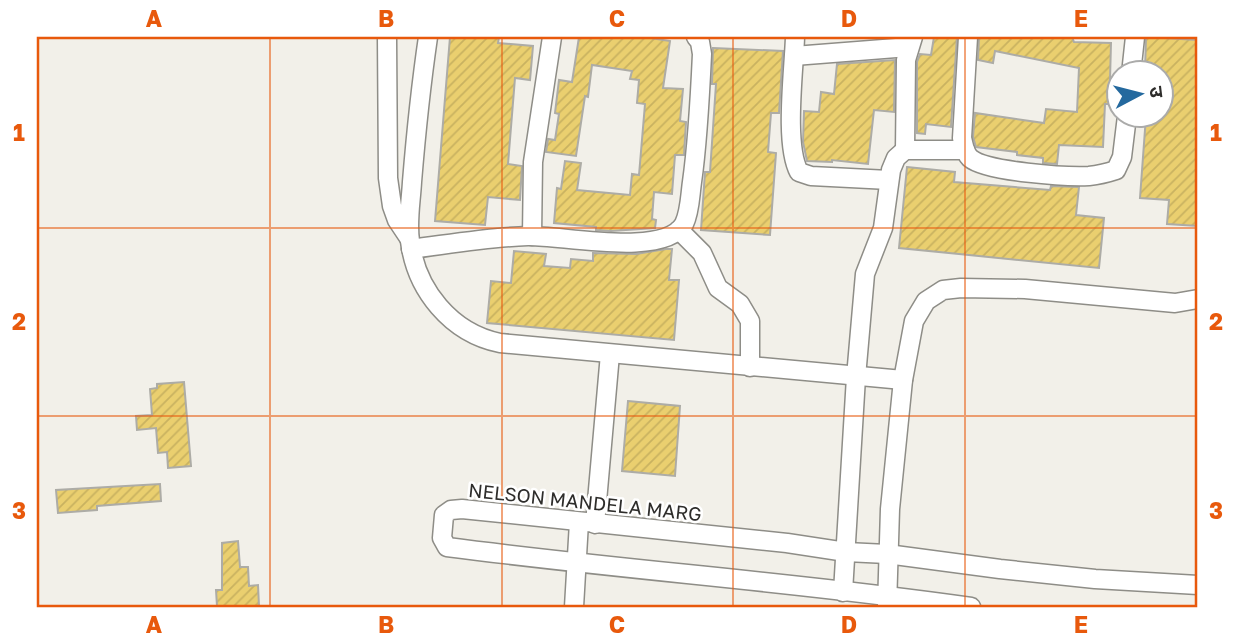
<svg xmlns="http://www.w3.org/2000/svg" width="1235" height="644" font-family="'Golos Text','Noto Sans Devanagari',sans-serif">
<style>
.building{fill:url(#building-hatch);stroke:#adaca6;stroke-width:2}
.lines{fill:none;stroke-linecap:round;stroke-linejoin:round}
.street-casing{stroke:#8e8d87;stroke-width:21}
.street{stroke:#fff;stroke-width:18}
.grid{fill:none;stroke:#e8590c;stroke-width:2;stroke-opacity:0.55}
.labels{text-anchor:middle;stroke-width:5;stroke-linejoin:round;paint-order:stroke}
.street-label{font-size:19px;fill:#2e2d2b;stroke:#fff}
.neatline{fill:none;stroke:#e8590c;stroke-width:2.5}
.grid-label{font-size:23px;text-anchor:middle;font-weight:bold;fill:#e8590c}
</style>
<defs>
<pattern id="building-hatch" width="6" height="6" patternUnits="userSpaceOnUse" patternTransform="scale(1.75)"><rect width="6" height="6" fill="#eacf6f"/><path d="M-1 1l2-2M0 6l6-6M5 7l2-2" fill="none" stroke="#c9b260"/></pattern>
</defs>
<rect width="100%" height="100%" fill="#f2f0e9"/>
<g class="building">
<path d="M450,37H499L498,43L533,46L530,80L515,78L508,164L522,166L520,200L488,197L485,225L435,221Z"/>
<path d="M579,37H644L670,41L663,88L683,89L680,121L686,122L684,155H675L672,194L654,192L652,219L656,220L655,228L611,231L596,230V227L554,223L557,188L561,189L565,161L581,163L577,190L630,195L632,174L639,175L645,104L637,103L639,80L630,79L632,71L592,65L588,97L585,96L576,156L546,152L548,139L555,140L559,114L555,113L559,80L572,82Z"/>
<path d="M934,37H957L951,127L926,124L925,134L917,133V62L920,54L931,55Z"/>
<path d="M979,37H1072L1074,42L1111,43L1110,80H1119V104H1105L1103,147L1059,145L1057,164L1043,163V158L1017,155V152L976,147L973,137L975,113L1044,123L1046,109L1077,112L1079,68L995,51L993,63L978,60Z"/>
<path d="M1146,37L1198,40V226L1167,224L1169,200L1140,198L1146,116H1161V72L1145,71Z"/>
<path d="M713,48L783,51L779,113H771L768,152L776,153L770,235L701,230L705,172H710L716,84H712Z"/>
<path d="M895,60L894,112L874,110L868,164L832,160V162L807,161L803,142L804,111L819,112L821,92L834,94L837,64Z"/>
<path d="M907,167L955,172L954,182L1050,190L1051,186L1079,187L1076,215L1104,218L1099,268L899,248Z"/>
<path d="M666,249H672L669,280H679L674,340L487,323L491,281L511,283L514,251L546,254L544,266L570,268L571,259L593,261V253L636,254Z"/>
<path d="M184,382L191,466L168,468L167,452L158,453L156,428L137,430L136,416L152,415L150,389L157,388V384Z"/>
<path d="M628,401L680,406L675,476L622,471Z"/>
<path d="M160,484L161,501L97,506V510L58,513L56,490Z"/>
<path d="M238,541L240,567H248L249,586L258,585L259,606L220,607L217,606L216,590H222V543Z"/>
</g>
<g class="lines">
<defs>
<g id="street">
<path d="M387,37L388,178L392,206L397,220L409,238"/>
<path d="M428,37C421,85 416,133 412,182C411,201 407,222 410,241C416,290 451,333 500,343L903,380"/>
<path d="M795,37C794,70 784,144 799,172L811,176L889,180"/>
<path d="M968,37L962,138C964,145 964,152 970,158C986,172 1067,177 1089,176C1099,175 1107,173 1116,170L1122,157L1127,116"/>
<path d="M794,56L909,47"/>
<path d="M1131,74L1135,37"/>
<path d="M905,150L906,60L913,37"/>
<path d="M679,230L702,253L718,288L740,304L750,321V367"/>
<path d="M532,236L533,162L552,37"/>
<path d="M411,249C450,244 489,237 528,236C561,235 664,258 684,224C690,212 690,196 692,182C698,140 700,97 702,54L700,42L696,37"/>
<path d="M595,524L610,354"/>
<path d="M843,592L856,377L865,274L883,228L891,170L896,158L905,150H965"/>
<path d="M574,607L579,522"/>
<path d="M887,607L890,509L903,380L914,321L926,301L943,290L961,288L1025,289L1175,303L1198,299"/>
<path d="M971,607C797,582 621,570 447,547L442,538L444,515L451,510L462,509L787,543L846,552L887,554L1000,569L1095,579L1198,585"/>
</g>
</defs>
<use href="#street" class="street-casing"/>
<use href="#street" class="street"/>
</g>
<path class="grid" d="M270,37V607M502,37V607M733,37V607M965,37V607M37,228H1198M37,416H1198"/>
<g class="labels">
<g class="street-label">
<text transform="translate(585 502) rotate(6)" y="7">NELSON MANDELA MARG</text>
</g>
</g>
<rect width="1235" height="644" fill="none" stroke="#ffffff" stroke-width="77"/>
<g transform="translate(1140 94) rotate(83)"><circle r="33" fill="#ffffff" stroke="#ababaa" stroke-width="2"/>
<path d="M0-5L12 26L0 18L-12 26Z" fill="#24699e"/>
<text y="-10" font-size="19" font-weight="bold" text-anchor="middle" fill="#2e2d2b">उ</text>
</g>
<rect x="38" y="38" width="1158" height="568" class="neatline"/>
<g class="grid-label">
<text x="154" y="27">A</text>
<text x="386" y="27">B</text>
<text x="617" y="27">C</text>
<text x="849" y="27">D</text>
<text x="1081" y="27">E</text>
<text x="19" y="141">1</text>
<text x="1216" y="141">1</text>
<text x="19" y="330">2</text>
<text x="1216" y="330">2</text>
<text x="19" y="519">3</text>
<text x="1216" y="519">3</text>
<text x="154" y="633">A</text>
<text x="386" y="633">B</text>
<text x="617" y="633">C</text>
<text x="849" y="633">D</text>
<text x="1081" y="633">E</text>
</g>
</svg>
